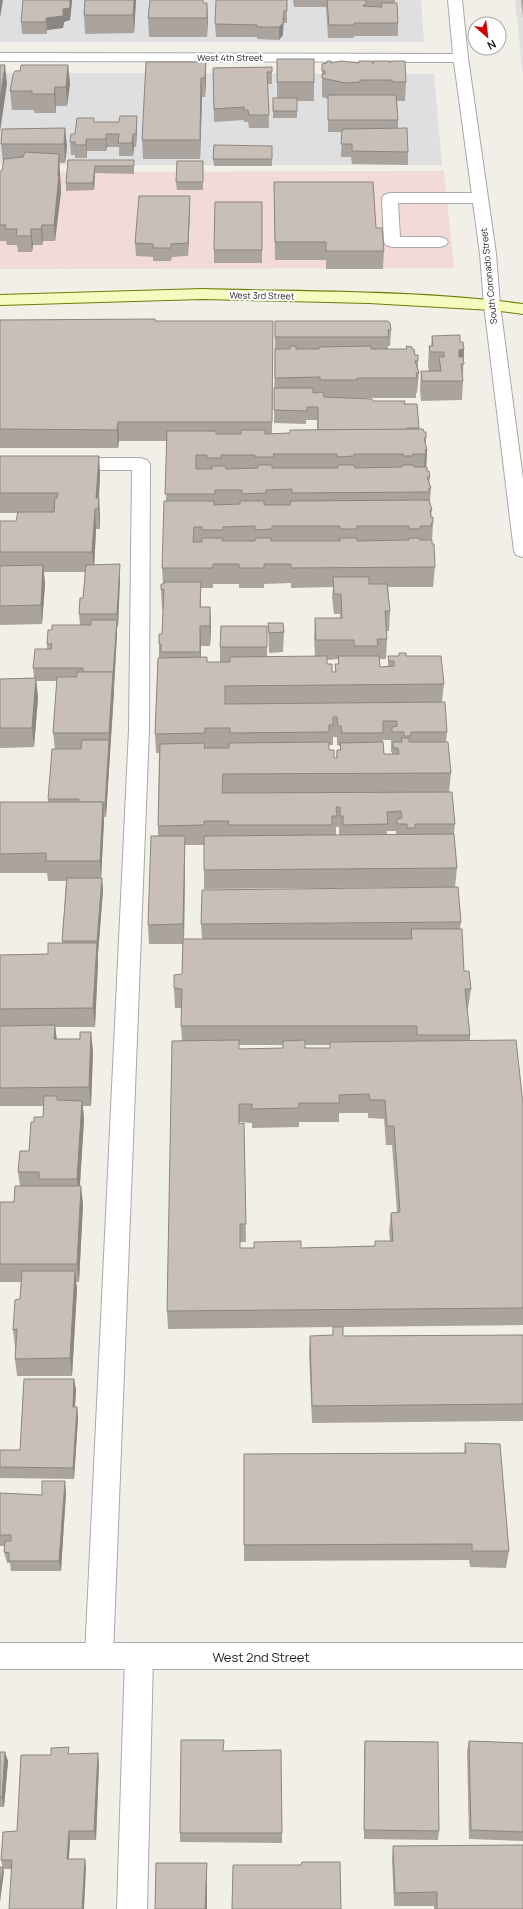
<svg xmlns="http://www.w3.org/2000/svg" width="523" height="1909" font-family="Manrope,sans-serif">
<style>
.residential{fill:#e0dfdf}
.commercial{fill:#f2dad9}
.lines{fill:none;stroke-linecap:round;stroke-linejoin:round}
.service-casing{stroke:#a9a9a9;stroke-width:2}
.minor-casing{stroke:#a9a9a9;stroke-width:2}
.secondary-casing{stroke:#707d05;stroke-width:2}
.service{fill:#fff;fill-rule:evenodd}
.minor{fill:#fff;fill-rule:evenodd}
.secondary{fill:#f7fabf;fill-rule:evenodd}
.wall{fill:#aba49e;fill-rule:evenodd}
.shaded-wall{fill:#8b8681}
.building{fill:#c7bfb8;stroke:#8b8681;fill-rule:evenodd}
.labels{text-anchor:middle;stroke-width:4;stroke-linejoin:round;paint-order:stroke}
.far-street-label{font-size:9px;fill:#222;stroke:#fff}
.near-street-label{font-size:13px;fill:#222;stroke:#fff}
</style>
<rect width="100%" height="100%" fill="#f2efe9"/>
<g class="residential">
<path d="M0,0H421L424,42H0Z"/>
<path d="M515,0H523V77Z"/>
<path d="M0,73L434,74L442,165H0Z"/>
</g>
<path class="commercial" d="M444,171L454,268L0,269V172Z"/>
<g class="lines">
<defs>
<g id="service">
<path d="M390,193H480L486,195L488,198L486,201L480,203H398L400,237H440L446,239L448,242L446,245L440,247H392L386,245L384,242L382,198L384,195Z"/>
<path d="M71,458H141L147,460L150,464L149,729L113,1656L109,1665L99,1669L89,1665L85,1656L129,729L132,470H71L65,468L62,464L65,460Z"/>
<path d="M139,1644L149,1648L153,1657L147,1909H117L125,1657L129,1648Z"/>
</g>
<g id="minor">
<path d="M448,0H462L468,58L496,254L500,305L523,479V557L516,555L514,551L484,305L480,254L454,62L0,61V53L453,54Z"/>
<rect x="0" y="1643" width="523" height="26"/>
</g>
<path id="secondary" d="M202,289C309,292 417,290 523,304V314L492,310L369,303L202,299L0,305V295Z"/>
</defs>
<use href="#service" class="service-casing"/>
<use href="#minor" class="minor-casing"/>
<use href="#secondary" class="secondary-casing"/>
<use href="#service" class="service"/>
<use href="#minor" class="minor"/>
<use href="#secondary" class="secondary"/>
</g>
<g class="wall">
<path d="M23,0H72L70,20L64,22L63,28L47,30V34H22L21,22Z"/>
<path d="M85,0H136L134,33L85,34L84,15Z"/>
<path d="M287,0V23H284L283,35L279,40L257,39V37H216L215,24Z"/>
<path d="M293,0H395V3L398,23V36H354V38H328L326,7H294Z"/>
<path d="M521,0H523V18Z"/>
<path d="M204,3H207V37H149L148,18Z"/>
<path d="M277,59L314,82V101H297V118H273V98H277Z"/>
<path d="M373,61L390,63L406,82L405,101H397L398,120V128L408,152V165L352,164L351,157H341L342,132H328V99L322,97V64L331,63H373Z"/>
<path d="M206,62V81L205,97H202L200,159H143L142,140Z"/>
<path d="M68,65L70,84L67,106H56V113H34V110H12L10,91Z"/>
<path d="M272,67V84H268L269,128H249L248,122H244V120L214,122L213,68Z"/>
<path d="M94,118V122L137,129L136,147H134L133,156H119V147H107L106,151H87V158H75V155H71L70,142L75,134Z"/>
<path d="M65,128L67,147L65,163H59L61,192L55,241H43L42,245H33L32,252H18L17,245H7L6,241H0V171H2L4,163H3L1,144Z"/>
<path d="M272,146V166H214L213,159Z"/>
<path d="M68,160H134V174L95,173L94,190L66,191V183Z"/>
<path d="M203,168V190H177L176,182Z"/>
<path d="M274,182L376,228L384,251L383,269H326V260H275Z"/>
<path d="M262,202V263H214V250Z"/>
<path d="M190,208L188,256L172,257L171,261H153V257L136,256L135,243Z"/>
<path d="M0,320L155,321H273L272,434L290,433L317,430V420H306V424L274,423L275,321L391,330L390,346H388V349H406V346L412,349L418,361V370L419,373L417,393H416V398H356V399L373,401L405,404L419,428V429L424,432L426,438V445L427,450L426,467L430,477L429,483L431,488L430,502L432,510L431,517L433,523L432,542L435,567L433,587H388L390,611L389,631H386L387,639L386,659H380V667H388V656H399V653L406,656L444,684L442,702L447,732L446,742L451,773L449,792L455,824L454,834L457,868L455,887L204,889V845H185V855L184,939H202L201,924L461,922L460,929L464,971L471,989L468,1009L467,1008L470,1035V1041L523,1104V1325L343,1327V1336L523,1335V1334V1421L312,1423L309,1353L310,1336L333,1335V1327L168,1329L167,1311L182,1041L181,1026L182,1008H175L174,988L182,974L183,944H149L148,925L158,836V826L159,753H156L155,734L159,658V644L162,634L163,609H162L161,590L163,584L162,568L166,501L167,441H119L118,448H0ZM291,583V588L333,587L332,597L334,614H340V618H315L314,638L315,657H267V647H220V662H207V657H201V646H210L211,627L210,607H201V588H213V584H239V588H264V584ZM338,659V664H335V672H332L327,664V660ZM333,737H337V745L340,746V750H337L336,758H334L329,750V745H333ZM383,740H391V752H392V754H384ZM336,827H339V835H336ZM387,831H396V834H387ZM239,1045H283V1048L239,1049ZM305,1045H330V1048H305ZM339,1113H368V1118L384,1119L386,1145H392L397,1212L391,1213L389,1231L390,1241L375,1246L301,1248L254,1242V1248H240V1242H246L244,1123L239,1124V1122L252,1123V1128L299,1127V1122H339Z"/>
<path d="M432,336L460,342L464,349L463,377V381L462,400L421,401L420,390L421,371H429L428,366L429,346H431Z"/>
<path d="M0,456H99L100,475L99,498L100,518V529H96L94,565L120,578L118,627H117V633L114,688L106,817H104L101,878L103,890L98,954V962L95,1027H55L57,1039L93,1051L91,1106H83L84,1119L80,1186L83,1204L79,1282H76L77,1289L72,1376H17L15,1359V1346L13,1330L20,1299L21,1282H0V1202H14L20,1186L18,1172L29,1151L34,1122L43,1117L44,1106H0V955L48,954L62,943L66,881H48L47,873H0V802H48V799L55,749L53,733L57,681H36L38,698L34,747L0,748V679L34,678L33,668L47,649V644L52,630L80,625L79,614L83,598L85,572H44L45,584L42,624L0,625V521H16L18,513H0Z"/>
<path d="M268,623L284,632L283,652L269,653Z"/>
<path d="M74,1379L76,1390L75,1407H77L78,1418L74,1479L0,1478V1450H20Z"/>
<path d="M465,1443L509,1551L506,1568L470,1567L469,1560L244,1561V1454L464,1453Z"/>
<path d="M66,1492L61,1571H11L10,1563H7L4,1552L5,1546H0V1493L42,1495Z"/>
<path d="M365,1741L439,1831L438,1840L364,1839V1750Z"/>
<path d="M469,1741L523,1743V1841L469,1839L467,1751Z"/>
<path d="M224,1751L282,1833V1843L180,1842V1833Z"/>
<path d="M0,1752L8,1761L4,1807H0Z"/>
<path d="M70,1754L99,1763L96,1840H70L69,1859L86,1868L11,1869H3L1,1860L17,1831L51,1755Z"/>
<path d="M393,1846L523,1909H434V1906H394L392,1859Z"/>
</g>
<g class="shaded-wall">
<path d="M0,0H3L0,18Z"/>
<path d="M70,0H72V2L70,20L64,22L63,28L47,30V34L46,18L63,9Z"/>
<path d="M134,0H136L134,33L133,15Z"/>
<path d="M207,3L208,22L207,37Z"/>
<path d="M283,23V35L279,40V27Z"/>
<path d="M206,62V81L205,97V78Z"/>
<path d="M5,65L7,84L0,132V100Z"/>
<path d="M68,65L70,84L67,106L66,87Z"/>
<path d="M201,78L202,97L200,159V140Z"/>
<path d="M55,87L56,106V113L54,94Z"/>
<path d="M137,116V129L136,147V134Z"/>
<path d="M65,128L67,147L65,163L64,144Z"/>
<path d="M106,134L107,147L106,151Z"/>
<path d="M133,134L134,147L133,156L132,143Z"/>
<path d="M86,139L87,151V158L86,145Z"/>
<path d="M59,154L61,192L55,241L54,225Z"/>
<path d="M95,166V173L94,190L93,183Z"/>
<path d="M190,196V208L188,256V243Z"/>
<path d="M42,225L43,241L42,245L41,229Z"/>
<path d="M31,229L33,245L32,252L31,236Z"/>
<path d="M464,349L463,364H461L457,370L459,350Z"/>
<path d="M118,422L119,441L118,448L117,430Z"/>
<path d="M425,450H427L426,470H424Z"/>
<path d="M99,456L100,475L98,509L96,498Z"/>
<path d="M99,498L100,518V529L98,509Z"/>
<path d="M95,509L96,529L94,572L92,552Z"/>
<path d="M120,564V578L118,627L117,614Z"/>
<path d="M43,565L45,584L42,624L41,605Z"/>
<path d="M201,582V627L200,607Z"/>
<path d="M210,607L211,627L210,646Z"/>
<path d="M117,620V633L114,688L113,675Z"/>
<path d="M200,626L201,646L200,672Z"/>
<path d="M113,672L114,692L106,817L105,805L109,740V733Z"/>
<path d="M36,678L38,698L34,747L32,728Z"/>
<path d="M103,802L104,822L101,880L100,861Z"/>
<path d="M185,836V855L184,944L183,924Z"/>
<path d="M102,878L103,890L98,954L97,941Z"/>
<path d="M97,943L98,962L95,1027L93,1008Z"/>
<path d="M55,1025L57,1044L54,1039Z"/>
<path d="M91,1032L93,1051L91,1106L89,1087Z"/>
<path d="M82,1101L84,1119L79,1198L77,1179Z"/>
<path d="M81,1186L83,1204L79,1282L77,1264Z"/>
<path d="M75,1271L77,1289L72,1376L70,1358Z"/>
<path d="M74,1379L76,1390L74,1419L73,1407Z"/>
<path d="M77,1407L78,1418L74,1479L73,1468Z"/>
<path d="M65,1481L66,1492L61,1571L59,1561Z"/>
<path d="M5,1752L8,1761L4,1807L2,1797Z"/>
<path d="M98,1753L99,1763L96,1840L94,1831Z"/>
<path d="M69,1831L70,1840L68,1868L67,1859Z"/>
<path d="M85,1859L86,1868L84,1909H82Z"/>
<path d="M207,1863V1909H205Z"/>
<path d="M3,1867L4,1872L0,1902V1887Z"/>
</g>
<g class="building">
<path d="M23,0H70V8L63,9V16L46,18V22H21Z"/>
<path d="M85,0H134L133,15H84Z"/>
<path d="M150,0H203V3H207V18H148Z"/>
<path d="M216,0H287V11H284L283,23L279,27H257V25L215,24Z"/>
<path d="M327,0H366V5H363V6L382,7L381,3H397L398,23H354V25H329Z"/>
<rect x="277" y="59" width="37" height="23"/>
<path d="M327,61H331V63L341,61L359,63V61H372V63H374L373,61H390V63L391,61H405L406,82H392V80H360V82L345,83L322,78V74H325V71H322V64L327,63Z"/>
<path d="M146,62H206L205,78H201L200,140H142Z"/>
<path d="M0,65H5L0,100Z"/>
<path d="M21,65H68L66,87H55L54,94H32V91H10L13,75L15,71H20Z"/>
<path d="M272,67V72H267L269,115H249L248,110H244V107L214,109L213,68Z"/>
<path d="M328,95H396L398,120H328Z"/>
<rect x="273" y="98" width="24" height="13"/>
<path d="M120,116H137L136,134H133L132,143H118L119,134H106V139H86V145H75V142H70L71,134H75L77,118H94V122H119Z"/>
<path d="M65,128L64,144H1L2,129Z"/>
<path d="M407,128L408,152L352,151V144H341L342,130L345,129Z"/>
<path d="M214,145L272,146V159H213Z"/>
<path d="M25,152L59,154L58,176L59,175L54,225H42L41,229H31V236H16L17,229H5L6,225H0V171H2L4,159L23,157Z"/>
<path d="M68,160H134V166H95L93,183H66Z"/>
<path d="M177,161H203V182H176Z"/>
<path d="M274,182H373L376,228H382L384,251H326V242H275Z"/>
<path d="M139,196H190L188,243L171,244V248H153V244L135,243Z"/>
<path d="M215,202H262V250H214Z"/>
<path d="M155,319V321H273L272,422H118L117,430L0,429V320Z"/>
<path d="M275,321H388L390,323L391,330H388L389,337H275Z"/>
<path d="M460,335V342H463L464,349L459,350V357H463L464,364H461L463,381H422L421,371H441L439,357H444V352H430L429,346H433L432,336Z"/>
<path d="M290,346H296V349H319V347L371,346V349H407L406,346L412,347V349H414L415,355H418V361H415L419,373H416L417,378H357V380H320V377L275,378V349H290Z"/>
<path d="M274,388H313V393L323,392L324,397L372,399L373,401H405L404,404H417L419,428H407V430H318V407H307V411L274,410Z"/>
<path d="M423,429L424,432H426V438H424L427,450H425L426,454H413V456H403V454H354V456L337,457V454H273L274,457H255V455H221V458H207V455H196V469H212V466H225L226,469L258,468V465H272V468H338V465H354L355,468L402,467V465H414V467H427V471H429L430,477H427L431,488H429V492L292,493V489L266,490V493L242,494V490H215V494H165L167,431H216V434H241V430H265V434L290,433V430Z"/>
<path d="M0,456H99L96,498H99L98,509H95L92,552H0V521H16L18,512H54L55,498H57L58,493H0Z"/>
<path d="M429,500L432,510H430L431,517H433V523H431L432,526H420V529H409V526H357V529H340V526H272V529L255,530V526L223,527V530H202V527H194L193,542H202V538H223L222,541H255V538H271V541H340V538H357V541L409,540V538H420V540H432V544H434L435,567L291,568V564H264V568H239V564H213V568H162L164,501H214V505L240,504V501H264V505H290L291,501Z"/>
<path d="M120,564L117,614H79L80,598H83L86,565Z"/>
<path d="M43,565L41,605L0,606V566Z"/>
<path d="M333,577H369V584H387L390,611H385L387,639H377L378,646H354V640H316L315,618H342L341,594H334Z"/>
<path d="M164,582H201L200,607H210V626H200V652H161V644H159V634H162L164,589L161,590V584H164Z"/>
<path d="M91,620H117L113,675V672H83V668H33L35,649H51L52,644H47L48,630H52V625H91Z"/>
<path d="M268,623H283L284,632L269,633Z"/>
<path d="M221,626H267V647H220Z"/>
<path d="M399,653H406V656H441L444,684L225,686V704L445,702L447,732H411V736H404V732H392V727L397,726V721H383V733H342L341,726H338L337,717H333V725H329V732L230,733V728H205V733L155,734L158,658L207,657V662H230V657L327,656V664H332V672H336L335,664H339L338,656H379L380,667L394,666V661H389L388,656H399Z"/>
<path d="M77,672H113L109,733H53L57,677H77Z"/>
<path d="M36,678L32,728H0V679Z"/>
<path d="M401,738H409V742H448L451,773L223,774L222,793L452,792L455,824H415V828H407V824H397V819L402,818L401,811L387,812L388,824L343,825V816H340V807H336L337,816H332V825H228L229,821H204V825L158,826L160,744L205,743L204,748H229V743L329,742V750H334V758H337V750H341L340,743L383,742L384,754H399L398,748H393V742H402Z"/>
<path d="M82,740H109L105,805H103V802H79V799H48L52,749H81Z"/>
<path d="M0,802H103L100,861H46V853L0,854Z"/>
<path d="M454,834L457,868L204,870V836Z"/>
<path d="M151,836H185L183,924L148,925Z"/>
<path d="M67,878H102L97,941H62Z"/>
<path d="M458,887L461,922L201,924L202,890Z"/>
<path d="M411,929H462L464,971H469L471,989H465L470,1035H417V1026H181L182,989L174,988V975L182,974L183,939H412Z"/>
<path d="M48,943H97L93,1008L0,1009V955L48,954Z"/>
<path d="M55,1025L54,1039H80V1032H91L89,1087L0,1088V1026Z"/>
<path d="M239,1040V1049L283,1048V1041L305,1040V1048H330V1042L516,1040L523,1104V1308L167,1311L172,1041ZM369,1094L370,1100H385L387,1126H394L400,1212L391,1213L393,1241H375V1246L301,1248V1241L254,1242V1248H240V1224H246L244,1123L239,1124V1104H252V1109L299,1108V1103H340L339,1095Z"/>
<path d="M44,1096H57V1100L82,1101L77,1179H39V1172H18L20,1151H29L31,1122H34V1117H43Z"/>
<path d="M15,1186H81L77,1264H0V1202H14Z"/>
<path d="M22,1271H75L70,1358L15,1359L17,1329L13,1330L15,1300L20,1299Z"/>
<path d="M333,1327H343V1336L523,1335V1404L312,1406L310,1336L333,1335Z"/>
<path d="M24,1379H74L73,1407H77L73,1468L0,1467V1450H20Z"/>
<path d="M465,1443L500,1444L509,1551H472V1544L244,1545V1454L466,1453Z"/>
<path d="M42,1481H65L59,1561H9V1553L4,1552L5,1541H11V1535H0V1493L42,1495Z"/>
<path d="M181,1740H224L223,1751L281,1750L282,1833H180Z"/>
<path d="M365,1741L438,1742L439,1831L364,1830Z"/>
<path d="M469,1741L523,1743V1832L471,1830Z"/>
<path d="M69,1747L68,1754L98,1753L94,1831H69L67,1859H85L82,1909H9L12,1860H1L3,1832L17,1831L21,1755H51V1748Z"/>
<path d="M0,1752H5L2,1797L0,1798Z"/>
<path d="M523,1845V1909H437V1892L395,1893L393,1846Z"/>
<path d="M302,1862H340L341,1909H232L233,1865H301Z"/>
<path d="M156,1863H207L205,1909H155Z"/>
<path d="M0,1867H3L0,1887Z"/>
</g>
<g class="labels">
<g class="far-street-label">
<text x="230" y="61">West 4th Street</text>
<text transform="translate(489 276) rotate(-96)" y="3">South Coronado Street</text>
<text transform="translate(262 296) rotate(1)" y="3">West 3rd Street</text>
</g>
<g class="near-street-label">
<text x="261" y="1662">West 2nd Street</text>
</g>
</g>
<g transform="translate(487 36) rotate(152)"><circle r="19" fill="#ffffff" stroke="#a7a7a7"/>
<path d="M0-3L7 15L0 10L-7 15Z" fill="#d40000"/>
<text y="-6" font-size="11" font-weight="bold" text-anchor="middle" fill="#222222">N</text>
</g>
</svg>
